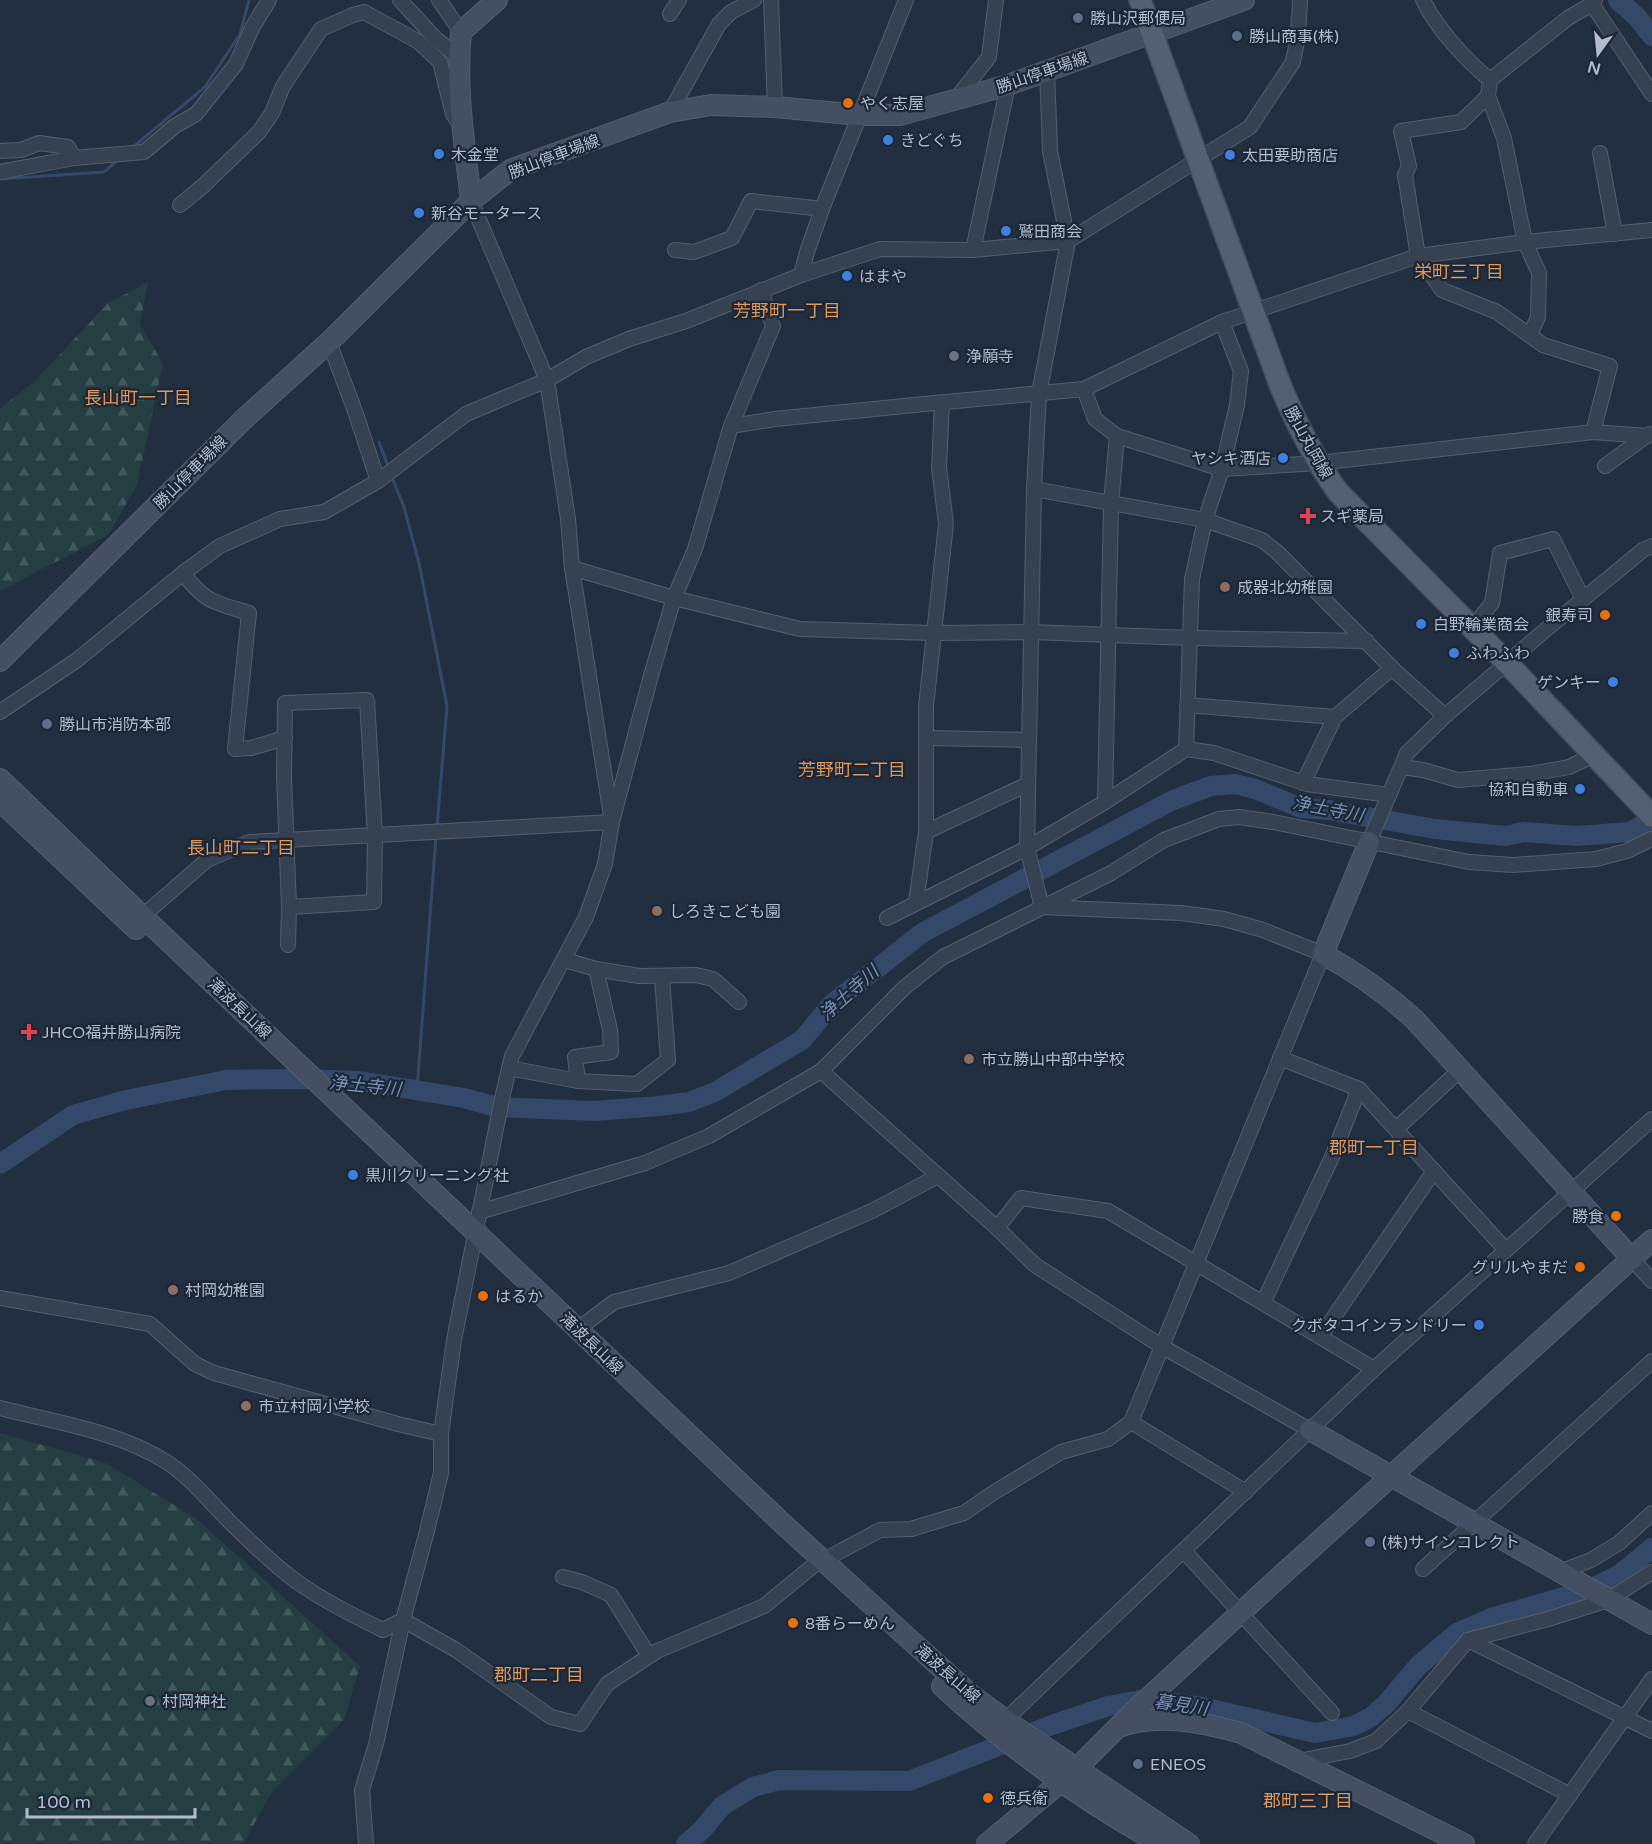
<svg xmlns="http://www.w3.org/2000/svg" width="1652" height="1844" font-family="'Varela Round','Noto Sans JP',sans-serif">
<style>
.forest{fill:url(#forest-firs)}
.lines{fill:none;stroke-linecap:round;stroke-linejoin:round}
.stream{stroke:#34496a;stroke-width:3}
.river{stroke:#34496a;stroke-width:20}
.street-casing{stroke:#545f6f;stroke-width:16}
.secondary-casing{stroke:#545f6f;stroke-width:22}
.primary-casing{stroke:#404a5a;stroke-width:24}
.street{stroke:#364151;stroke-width:14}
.secondary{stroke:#444f64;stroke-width:20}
.primary{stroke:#546071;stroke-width:21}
.service-dot{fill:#5c6f8a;stroke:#1b2636;stroke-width:2}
.food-dot{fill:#e8710a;stroke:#1b2636;stroke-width:2}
.shop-dot{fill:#3f7fe0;stroke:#1b2636;stroke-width:2}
.worship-dot{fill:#6b7280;stroke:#1b2636;stroke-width:2}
.health-dot{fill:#e0444e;stroke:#1b2636;stroke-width:2}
.education-dot{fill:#8d6e63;stroke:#1b2636;stroke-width:2}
.labels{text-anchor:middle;stroke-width:4.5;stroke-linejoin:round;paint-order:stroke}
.poi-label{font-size:16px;fill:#b3bccc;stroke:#1b2636;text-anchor:start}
.street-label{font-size:16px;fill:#b3bccc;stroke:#1b2636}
.neighbourhood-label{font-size:18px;fill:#e09759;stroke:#1b2636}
.water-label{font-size:18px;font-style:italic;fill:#7791b6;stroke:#1b2636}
</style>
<defs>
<pattern id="forest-firs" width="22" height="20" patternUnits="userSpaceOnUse" patternTransform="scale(1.5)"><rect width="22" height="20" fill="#243e42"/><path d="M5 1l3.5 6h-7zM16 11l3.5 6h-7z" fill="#41585c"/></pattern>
</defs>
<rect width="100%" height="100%" fill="#222f41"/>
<g class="forest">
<path d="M148,282L140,324L163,364L137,485L108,535L0,591V408L34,382L108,303Z"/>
<path d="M0,1433L106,1463L198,1520L360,1666L344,1720L272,1792L243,1844H0Z"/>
</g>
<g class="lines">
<g class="stream">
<path d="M133,147L205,87L240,34L249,0"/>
<path d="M0,179L104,172L119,159"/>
<path d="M379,442L389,469"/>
<path d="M391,475L404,507L419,563L447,706L437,827"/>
<path d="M417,1090L436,836"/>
</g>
<g class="river">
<path d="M1618,0L1638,18L1652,36"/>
<path d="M0,1164L73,1115L126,1100L226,1080L300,1079L359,1081L464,1098L496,1107L594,1111L659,1106L689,1102L715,1092L802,1040L833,1003L922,933L1173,800L1211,786L1235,784L1255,789L1301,808L1329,810L1435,829L1506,836L1524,832L1576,836L1630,832L1652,819"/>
<path d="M686,1844L702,1830L722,1806L753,1787L779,1780L909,1781L1052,1725L1108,1706L1146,1699L1202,1707L1315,1733L1354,1726L1371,1717L1386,1704L1418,1666L1457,1633L1494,1617L1588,1590L1619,1575L1652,1548"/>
</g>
<defs>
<g id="street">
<path d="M400,0L435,38L458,57"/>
<path d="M439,0L461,32"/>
<path d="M771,0L775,107"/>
<path d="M1423,0C1437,29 1466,60 1490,80"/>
<path d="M1592,4L1652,94"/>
<path d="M670,14L679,0"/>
<path d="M1488,96L1461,122L1401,131L1409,166L1405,175L1418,256L1442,290L1497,312L1543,345L1610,366L1593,432"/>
<path d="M956,99L989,57L996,0"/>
<path d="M670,112L719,24L731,12L754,0"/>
<path d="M0,151L21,150L39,143L68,147L74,158"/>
<path d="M1600,153L1615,234"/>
<path d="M0,172L74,158L144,152L175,126L196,114L236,64L252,28L269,0"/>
<path d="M471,201L547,380L568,519L572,568L611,816"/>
<path d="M180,205L204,185L259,132L272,113L283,86L321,29L353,15L364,12L419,42L440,62L453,114L457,120"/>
<path d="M675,250L694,252L732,238L751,201L822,209"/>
<path d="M973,250L1008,85"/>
<path d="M801,275L807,252L822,209L906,0"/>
<path d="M1530,335L1538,317L1539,273L1525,242L1504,138L1488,96L1490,80L1568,18L1592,4L1595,0"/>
<path d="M329,342L356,414L378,481"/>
<path d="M1084,389L1095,419L1117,436L1111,504L1105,802"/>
<path d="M731,426L775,419L924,404L1084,389L1222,322L1418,256L1525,242L1652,230"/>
<path d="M1117,436L1222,469L1318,463L1593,432L1647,436"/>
<path d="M1605,466L1649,434"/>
<path d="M1034,489L1205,520L1262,540L1277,552L1395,671L1445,716"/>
<path d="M572,568L674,598L800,629L933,633L1031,632L1190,638L1367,641"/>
<path d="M183,573C204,602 216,603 249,613L235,749L251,748L285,738"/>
<path d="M1472,628L1492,603L1500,553L1553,539L1583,599"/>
<path d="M367,700L375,836L374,902L289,907L284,777L285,703Z"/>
<path d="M1187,705L1335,717L1392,668"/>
<path d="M0,712L77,660L183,573L220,546L280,519L324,512L378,481L466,414L547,380L586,357L629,339L686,321L801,275L880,249L973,250L1068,241L1250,127L1293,62L1298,36L1300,0"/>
<path d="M926,738L1029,740"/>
<path d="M1186,749L1192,579L1205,520L1222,469L1237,405L1241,371L1222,322"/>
<path d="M1402,767L1423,770L1458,780L1530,774L1569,767L1594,755"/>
<path d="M1303,783L1335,717"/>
<path d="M926,832L1028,784"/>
<path d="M1369,842L1407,753L1445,716L1543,632L1643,550L1652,546"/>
<path d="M916,902L926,832V706L946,524L939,467L942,403"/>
<path d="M1042,907L1027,848L1034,489L1039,394L1068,241L1050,151L1047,70"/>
<path d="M887,918L1027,848L1105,802L1186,749L1214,753L1307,784L1389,795"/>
<path d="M137,921L207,860L249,842L612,822"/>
<path d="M288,945L289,907"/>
<path d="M565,960L596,969L639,976L696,975L713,979L739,1002"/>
<path d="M1280,1058L1359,1089L1505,1249"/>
<path d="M509,1068L578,1081L637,1084L668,1060L662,977"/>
<path d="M821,1071L997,1228L1035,1265L1161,1346L1310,1430"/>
<path d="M578,1081L575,1057L611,1052L610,1030L596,969"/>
<path d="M1396,1129L1460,1070"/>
<path d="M479,1212L645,1163L709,1136L821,1071L905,987L943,957L1111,873L1164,840L1219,819L1239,817L1273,822L1469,862L1513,865L1596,859L1627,851L1651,839"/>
<path d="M997,1228L1021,1198L1108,1211L1374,1369"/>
<path d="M1632,1259L1652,1281"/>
<path d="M0,1298L150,1324L195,1364L214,1373L398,1424L441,1434"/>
<path d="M1263,1303L1332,1157L1359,1089"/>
<path d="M578,1329L614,1302L729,1273L872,1211L938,1176"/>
<path d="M1320,1337L1434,1171"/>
<path d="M0,1408C54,1422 117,1431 165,1461C192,1478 211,1504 234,1526C256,1547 278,1569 303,1586C328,1603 356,1617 383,1630L403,1620"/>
<path d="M1131,1422L1246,1492"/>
<path d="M1184,1551L1332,1713"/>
<path d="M1423,1569L1652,1361"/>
<path d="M1562,1571L1591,1560L1619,1543L1652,1513"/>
<path d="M563,1577L582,1582L611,1595L649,1656"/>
<path d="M403,1620L456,1650L551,1717L580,1724L607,1684L657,1651L764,1606L813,1566L880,1530L911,1529L964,1513L993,1493L1061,1452L1108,1439L1131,1422L1323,954L1263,930L1224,919L1181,913L1042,907"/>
<path d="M1468,1640L1652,1731"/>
<path d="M1408,1711L1570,1795"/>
<path d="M999,1726L1374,1369L1652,1119"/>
<path d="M1298,1761L1350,1751L1376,1741L1408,1711L1468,1640L1548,1619L1608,1600L1652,1572"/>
<path d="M366,1844L362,1790L376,1744L403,1620L427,1531L441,1473V1434L454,1340L503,1094L512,1056L586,917L605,864L612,822L652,672L674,598L695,549L731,426L773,326L761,290"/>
<path d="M1535,1844L1652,1679"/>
</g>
<g id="secondary">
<path d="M471,201C465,146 455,88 461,32L497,0"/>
<path d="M0,661L243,420L329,342L471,201L510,170L670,112L711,105L775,107L860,115H900L1008,85L1244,0"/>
<path d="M0,779L142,916L782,1523L908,1638L969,1693L1005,1720L1189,1844"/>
<path d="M0,801L136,929"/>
<path d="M1369,842L1323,954C1357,973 1387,994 1415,1020L1632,1259"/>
<path d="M1310,1430L1652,1624"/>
<path d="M942,1686C1006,1746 1085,1802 1161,1844"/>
<path d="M1118,1727C1158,1713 1201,1722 1241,1733L1464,1844"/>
<path d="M987,1844L1076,1769L1134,1711L1263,1592L1652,1240"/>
</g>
<path id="primary" d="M1140,0L1279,382C1295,421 1313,457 1338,492L1507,663L1652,816"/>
</defs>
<use href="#street" class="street-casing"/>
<use href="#secondary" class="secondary-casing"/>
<use href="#primary" class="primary-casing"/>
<use href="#street" class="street"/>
<use href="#secondary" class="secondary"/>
<use href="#primary" class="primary"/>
</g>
<g class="service-dot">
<circle cx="1078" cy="18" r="6"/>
<circle cx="1237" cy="36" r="6"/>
<circle cx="47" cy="724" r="6"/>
<circle cx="1370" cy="1542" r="6"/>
<circle cx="1138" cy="1764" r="6"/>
</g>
<g class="food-dot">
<circle cx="848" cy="103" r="6"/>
<circle cx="1605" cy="615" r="6"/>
<circle cx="1616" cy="1216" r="6"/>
<circle cx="1580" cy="1267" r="6"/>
<circle cx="483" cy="1296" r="6"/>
<circle cx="793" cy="1623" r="6"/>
<circle cx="988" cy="1798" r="6"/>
</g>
<g class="shop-dot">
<circle cx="888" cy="140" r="6"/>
<circle cx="439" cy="154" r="6"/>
<circle cx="1230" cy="155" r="6"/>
<circle cx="419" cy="213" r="6"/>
<circle cx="1006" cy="231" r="6"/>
<circle cx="847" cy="276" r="6"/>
<circle cx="1283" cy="458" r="6"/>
<circle cx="1421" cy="624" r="6"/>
<circle cx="1454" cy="653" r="6"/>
<circle cx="1613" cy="682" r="6"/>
<circle cx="1580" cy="789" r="6"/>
<circle cx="353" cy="1175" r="6"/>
<circle cx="1479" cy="1325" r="6"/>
</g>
<g class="worship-dot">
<circle cx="954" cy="356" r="6"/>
<circle cx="150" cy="1701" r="6"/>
</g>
<g class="health-dot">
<path d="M1305 507h6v6h6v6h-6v6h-6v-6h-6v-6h6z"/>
<path d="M26 1023h6v6h6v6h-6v6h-6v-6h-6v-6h6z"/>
</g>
<g class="education-dot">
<circle cx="1225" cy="587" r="6"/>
<circle cx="657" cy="911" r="6"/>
<circle cx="969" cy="1059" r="6"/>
<circle cx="173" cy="1290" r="6"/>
<circle cx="246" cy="1406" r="6"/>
</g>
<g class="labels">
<g class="poi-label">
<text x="1090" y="24">勝山沢郵便局</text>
<text x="1249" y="42">勝山商事(株)</text>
<text x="860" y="109">やく志屋</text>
<text x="900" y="146">きどぐち</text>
<text x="451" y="160">木金堂</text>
<text x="1242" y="161">太田要助商店</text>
<text x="431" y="219">新谷モータース</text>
<text x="1018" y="237">鷲田商会</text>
<text x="859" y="282">はまや</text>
<text x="966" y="362">浄願寺</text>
<text x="1271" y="464" text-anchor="end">ヤシキ酒店</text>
<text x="1320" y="522">スギ薬局</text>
<text x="1237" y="593">成器北幼稚園</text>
<text x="1593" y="621" text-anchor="end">銀寿司</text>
<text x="1433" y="630">白野輪業商会</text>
<text x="1466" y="659">ふわふわ</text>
<text x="1601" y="688" text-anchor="end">ゲンキー</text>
<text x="59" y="730">勝山市消防本部</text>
<text x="1568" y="795" text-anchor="end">協和自動車</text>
<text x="669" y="917">しろきこども園</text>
<text x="42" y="1038">JHCO福井勝山病院</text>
<text x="981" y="1065">市立勝山中部中学校</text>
<text x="365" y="1181">黒川クリーニング社</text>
<text x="1604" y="1222" text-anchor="end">勝食</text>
<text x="1568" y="1273" text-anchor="end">グリルやまだ</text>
<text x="185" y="1296">村岡幼稚園</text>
<text x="495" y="1302">はるか</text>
<text x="1467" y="1331" text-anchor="end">クボタコインランドリー</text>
<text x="258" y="1412">市立村岡小学校</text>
<text x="1382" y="1548">(株)サインコレクト</text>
<text x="805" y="1629">8番らーめん</text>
<text x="162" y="1707">村岡神社</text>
<text x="1150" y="1770">ENEOS</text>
<text x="1000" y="1804">徳兵衛</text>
</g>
<g class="street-label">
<text transform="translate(1042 72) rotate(-19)" y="6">勝山停車場線</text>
<text transform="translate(554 156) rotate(-21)" y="6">勝山停車場線</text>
<text transform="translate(1309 442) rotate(61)" y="6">勝山丸岡線</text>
<text transform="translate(190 472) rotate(-45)" y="6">勝山停車場線</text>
<text transform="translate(240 1008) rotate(43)" y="6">滝波長山線</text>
<text transform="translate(592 1343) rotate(44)" y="6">滝波長山線</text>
<text transform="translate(948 1673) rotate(41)" y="6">滝波長山線</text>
</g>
<g class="neighbourhood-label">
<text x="1459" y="278">栄町三丁目</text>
<text x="787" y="317">芳野町一丁目</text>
<text x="138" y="404">長山町一丁目</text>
<text x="852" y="776">芳野町二丁目</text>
<text x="241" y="854">長山町二丁目</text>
<text x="1374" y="1154">郡町一丁目</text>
<text x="539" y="1681">郡町二丁目</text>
<text x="1308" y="1807">郡町三丁目</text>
</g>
<g class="water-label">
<text transform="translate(1328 809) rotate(11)" y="6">浄土寺川</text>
<text transform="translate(849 993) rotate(-42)" y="6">浄土寺川</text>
<text transform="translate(365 1086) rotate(6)" y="6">浄土寺川</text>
<text transform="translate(1181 1705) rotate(9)" y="6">暮見川</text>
</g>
</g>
<g transform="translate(1598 54) rotate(195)" stroke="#1b2636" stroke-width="4.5" paint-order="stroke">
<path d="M0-4.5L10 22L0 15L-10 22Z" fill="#b3bccc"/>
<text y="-9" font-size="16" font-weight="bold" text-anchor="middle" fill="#b3bccc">N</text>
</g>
<path d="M27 1808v9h168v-9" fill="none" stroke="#b3bccc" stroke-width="3"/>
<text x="36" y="1808" font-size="18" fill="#b3bccc" stroke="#1b2636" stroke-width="4.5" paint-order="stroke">100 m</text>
</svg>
